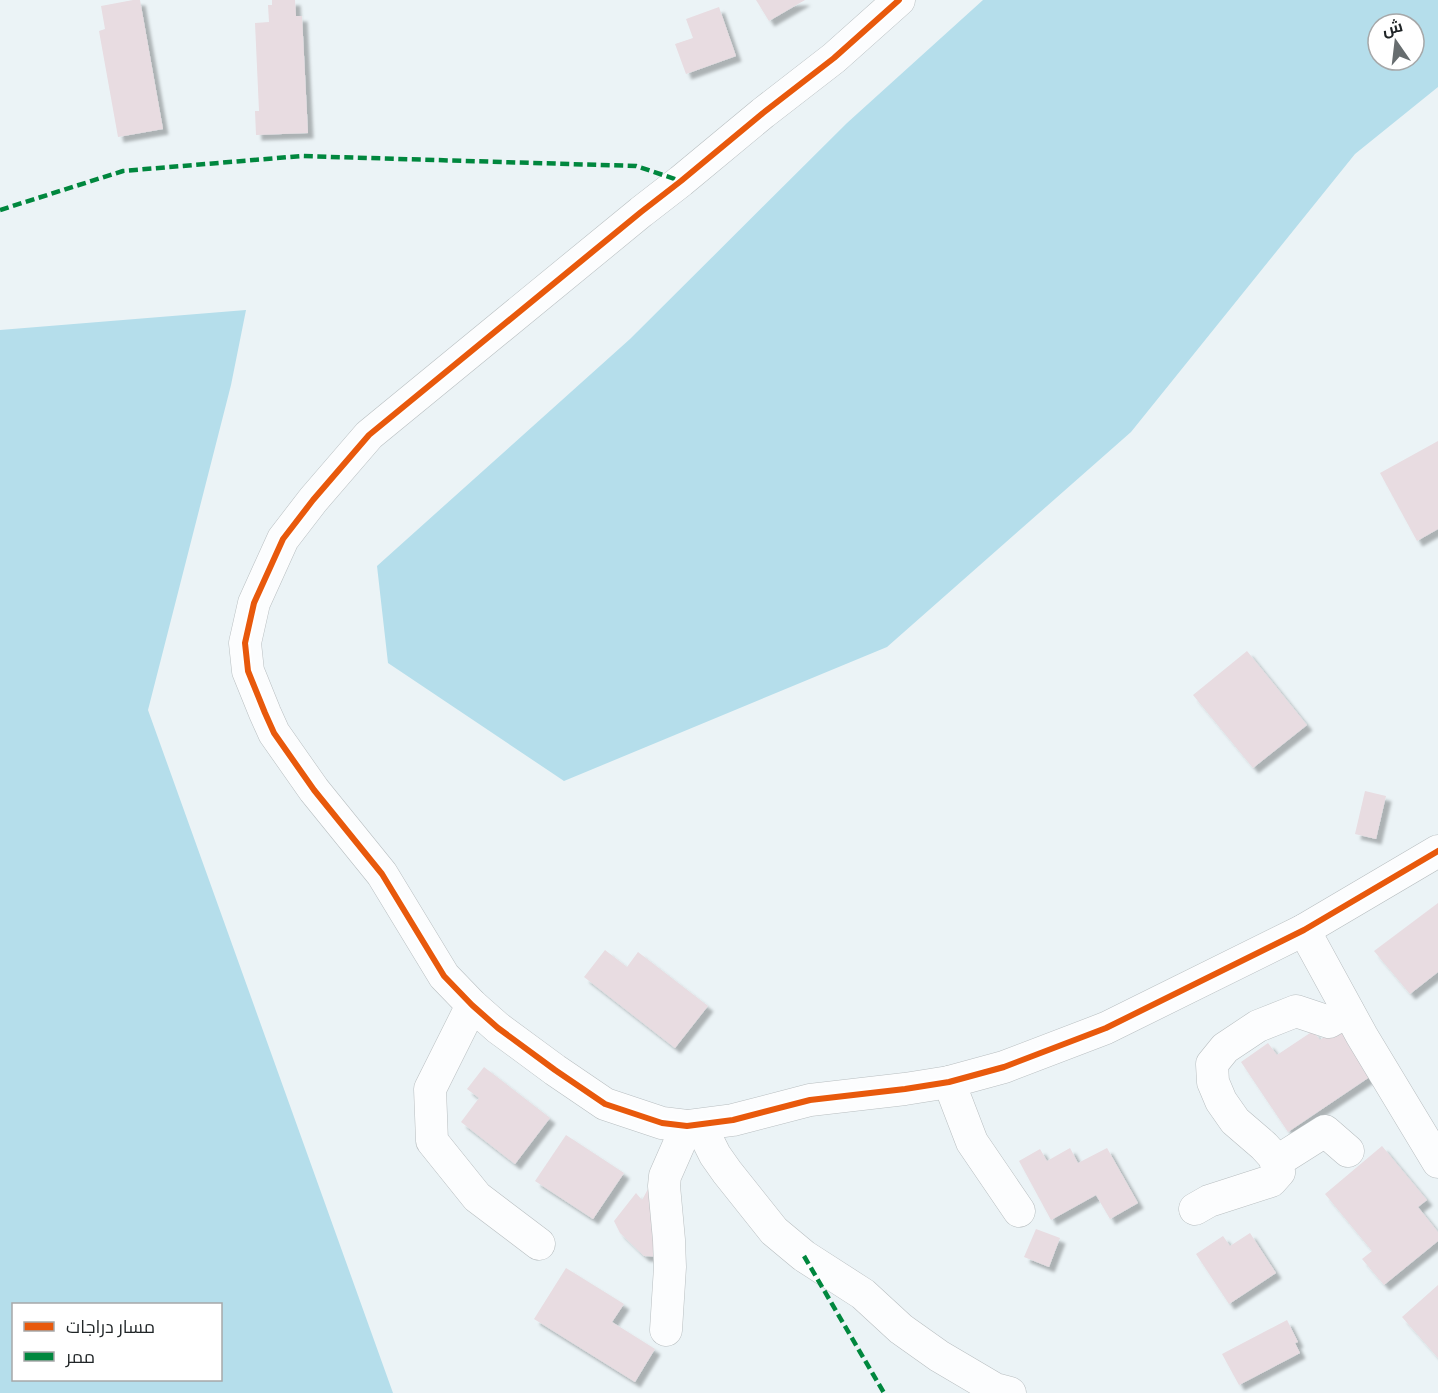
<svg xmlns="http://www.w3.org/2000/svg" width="1438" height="1393" font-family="Karla,Cairo,sans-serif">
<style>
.green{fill:#b5deeb;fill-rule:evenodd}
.building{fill:#e8dce1;filter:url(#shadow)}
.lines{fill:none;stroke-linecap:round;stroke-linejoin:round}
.minor-casing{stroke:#b8bec0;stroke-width:33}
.minor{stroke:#fcfdfe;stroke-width:32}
.quiet{stroke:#00873e;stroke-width:4.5;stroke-dasharray:9 4.5;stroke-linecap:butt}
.cycleway-casing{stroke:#fff;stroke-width:10}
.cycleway{stroke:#e8590c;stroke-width:6}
</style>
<defs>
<filter id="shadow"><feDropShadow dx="5.5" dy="5.5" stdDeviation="1.5" flood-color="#0004"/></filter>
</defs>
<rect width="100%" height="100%" fill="#ebf3f6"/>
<g class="green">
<path d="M983,0H1438V87L1355,154L1131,432L887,647L564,781L388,663L377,566L630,339L847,123ZM1378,24H1414V60H1378Z"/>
<path d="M246,310L231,385L148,710L393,1393H0V330ZM14,1304H220V1380H14Z"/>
</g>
<g class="building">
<path d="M133,0H140L163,129L118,137L99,31L105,29L101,6Z"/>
<path d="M272,0H295L296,16H302L308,133L256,135L255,111H259L255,23L269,22L268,5H272Z"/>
<path d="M756,0H805L769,21Z"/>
<path d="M719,7L736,56L686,74L675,44L693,38L686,19Z"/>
<path d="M1438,441V529L1417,541L1380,473Z"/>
<path d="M1247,651L1307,725L1253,768L1193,695Z"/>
<path d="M1365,791L1386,796L1376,839L1355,834Z"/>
<path d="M1438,903V972L1410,994L1374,951Z"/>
<path d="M605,950L627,967L638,952L708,1006L675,1048L584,977Z"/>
<path d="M1341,1025L1374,1074L1288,1132L1241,1062L1268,1043L1277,1055L1313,1031L1320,1040Z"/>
<path d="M484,1067L550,1118L515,1164L461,1122L479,1098L467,1089Z"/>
<path d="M566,1135L624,1173L593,1219L535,1181Z"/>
<path d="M1382,1146L1427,1200L1418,1207L1438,1232V1241L1384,1285L1362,1259L1372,1251L1325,1194Z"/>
<path d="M1070,1148L1078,1163L1107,1148L1138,1203L1110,1219L1096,1195L1051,1220L1019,1161L1040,1149L1047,1161Z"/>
<path d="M648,1189L658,1194L665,1257L644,1256L620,1233L614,1221L636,1193L642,1200Z"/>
<path d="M1036,1229L1060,1238L1049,1267L1024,1257Z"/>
<path d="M1250,1233L1276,1273L1229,1304L1196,1254L1223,1236L1230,1246Z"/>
<path d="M566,1268L624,1304L612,1322L655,1349L635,1382L534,1319Z"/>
<path d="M1438,1285V1358L1402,1317Z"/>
<path d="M1287,1320L1298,1342L1295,1343L1300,1353L1239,1385L1222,1354Z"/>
</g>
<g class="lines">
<defs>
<g id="minor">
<path d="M899,0L834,58L763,113L681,181L641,212L369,435L313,500L283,539L254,603L245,643L248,671L265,713L274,733L314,790L382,874L444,976L472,1005L498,1028L555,1070L605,1104L662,1123L687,1126L733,1120L810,1100L905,1089L949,1082L1004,1067L1106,1028L1304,930L1438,851"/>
<path d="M1304,930L1362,1036L1438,1162"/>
<path d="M472,1005L430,1089L432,1141L477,1197L539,1244"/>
<path d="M949,1082L972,1142L1019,1211"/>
<path d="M700,1125L715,1155L727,1172L774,1231L804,1256L863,1294L901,1329L939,1356L995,1389L1010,1393"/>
<path d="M1276,1162L1325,1131L1348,1151"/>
<path d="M1195,1209L1209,1201L1271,1181L1279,1172L1274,1157L1264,1146L1235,1121L1221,1101L1213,1082L1212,1064L1225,1048L1258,1026L1296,1011L1329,1022L1348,1011"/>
<path d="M666,1330L670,1267L669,1240L664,1186L665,1176L687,1126"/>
</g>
</defs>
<use href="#minor" class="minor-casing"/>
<use href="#minor" class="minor"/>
<g class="quiet">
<path d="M0,210L123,171L301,156L636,166L681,181"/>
<path d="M804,1256L884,1393"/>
</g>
<defs>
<path id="cycleway" d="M899,0L834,58L763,113L681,181L641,212L369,435L313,500L283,539L254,603L245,643L248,671L265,713L274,733L314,790L382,874L444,976L472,1005L498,1028L555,1070L605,1104L662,1123L687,1126L733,1120L810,1100L905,1089L949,1082L1004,1067L1106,1028L1304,930L1438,851"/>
</defs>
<use href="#cycleway" class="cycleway-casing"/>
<use href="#cycleway" class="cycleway"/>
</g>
<rect x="12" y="1303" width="210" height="78" fill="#ffffff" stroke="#a6a8a9" stroke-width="1.5"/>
<rect x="24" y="1322" width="30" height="9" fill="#e8590c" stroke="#a6a8a9" stroke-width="1.5"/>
<text x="66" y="1333" font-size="18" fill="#202527">مسار دراجات</text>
<rect x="24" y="1352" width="30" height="9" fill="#00873e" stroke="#a6a8a9" stroke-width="1.5"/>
<text x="66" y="1363" font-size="18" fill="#202527">ممر</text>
<g transform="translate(1396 42) rotate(346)"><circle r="28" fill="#ffffff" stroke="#a6a8a9" stroke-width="1.5"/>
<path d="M0-4.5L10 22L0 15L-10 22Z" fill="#676d6f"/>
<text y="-9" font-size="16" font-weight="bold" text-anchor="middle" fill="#202527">ش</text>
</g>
</svg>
